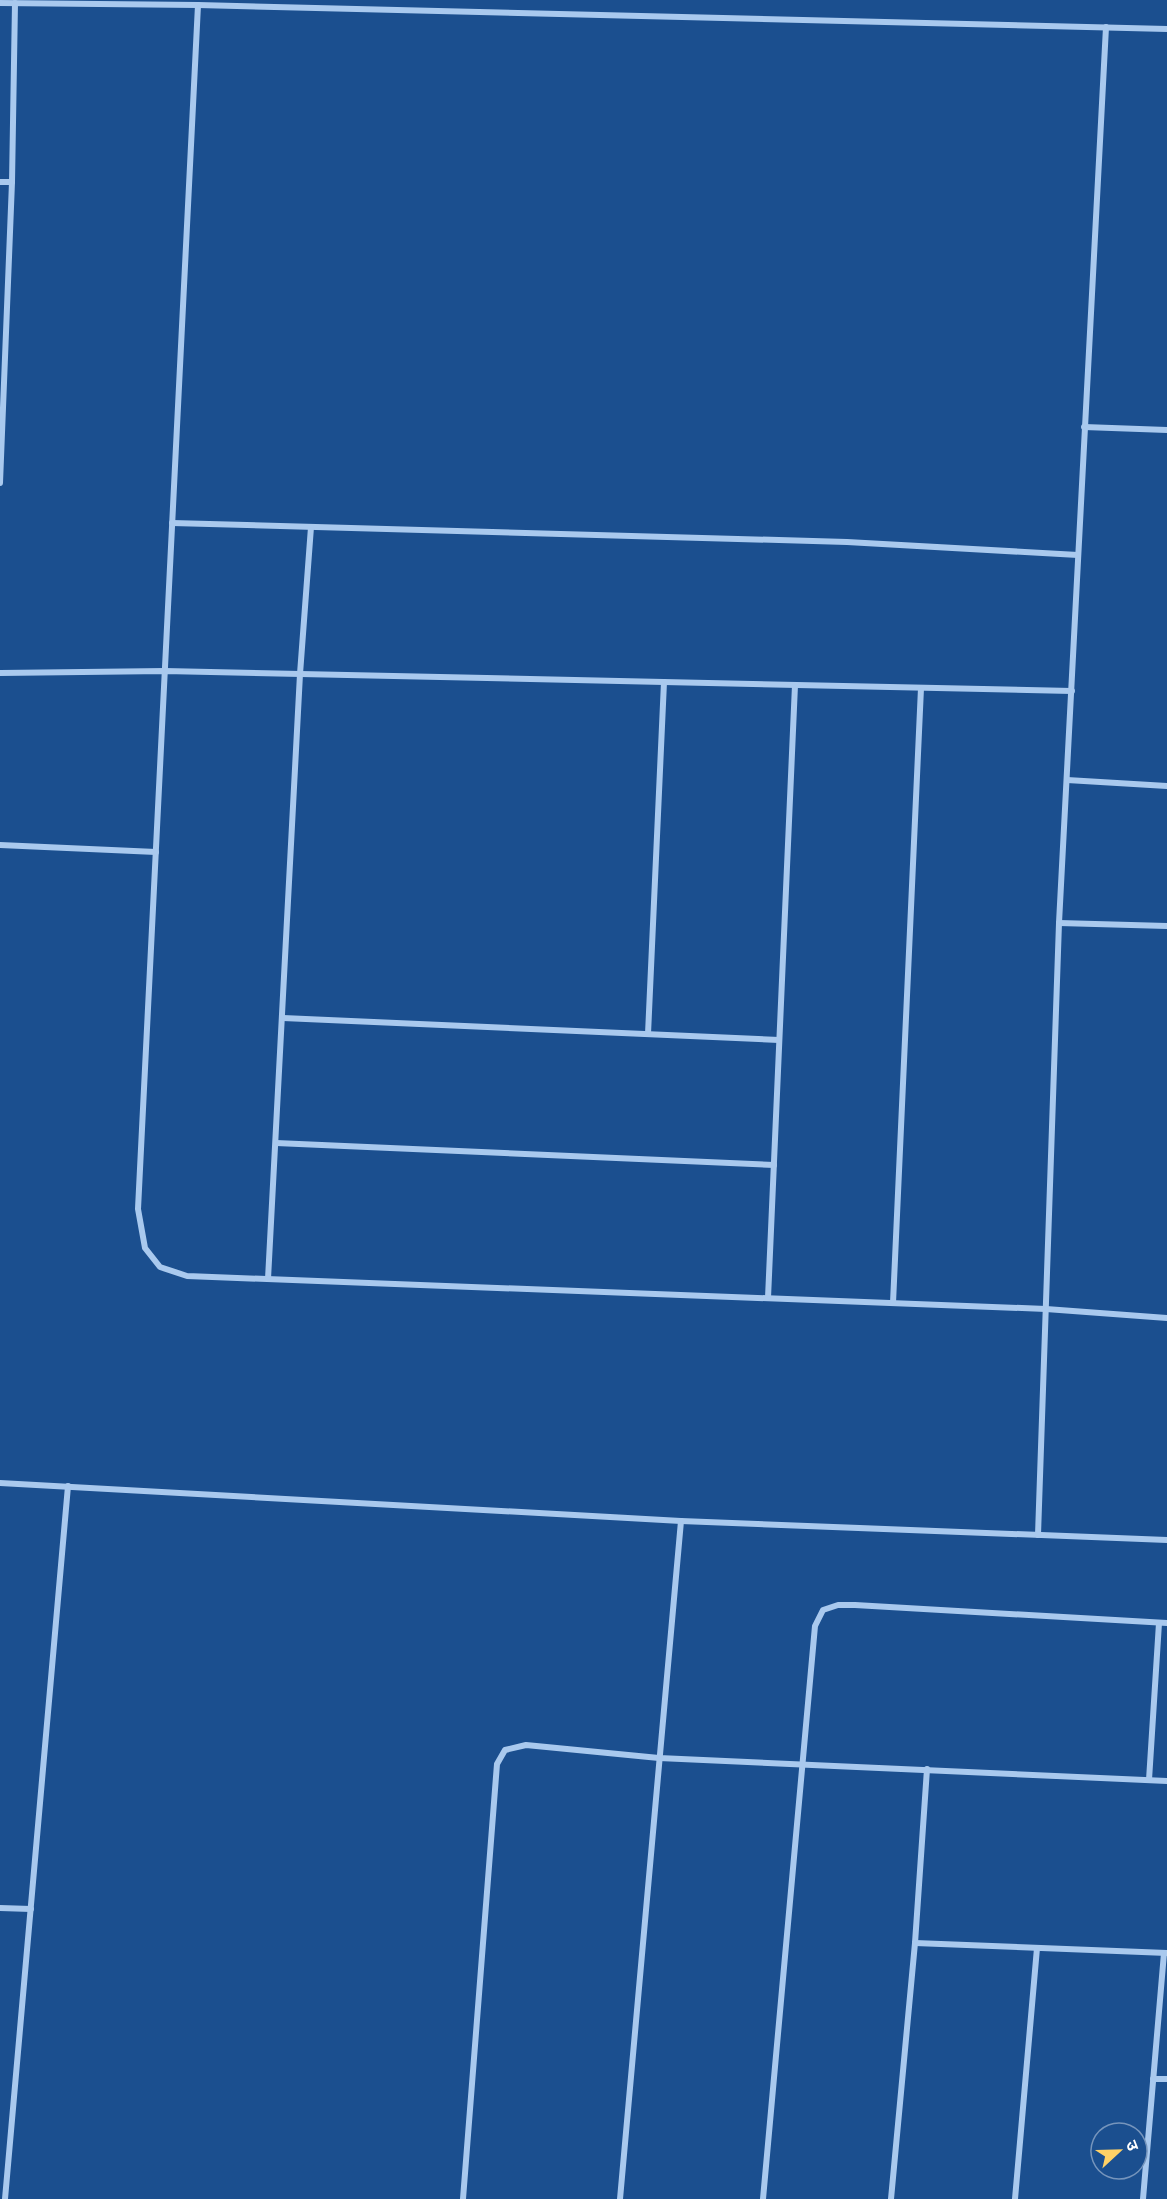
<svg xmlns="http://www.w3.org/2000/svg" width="1167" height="2199" font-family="'Varela Round','Noto Sans Devanagari',sans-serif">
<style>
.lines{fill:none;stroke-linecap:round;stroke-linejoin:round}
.street{stroke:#a9c9ee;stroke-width:6}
</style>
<rect width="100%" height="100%" fill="#1b4f8f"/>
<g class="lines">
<g class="street">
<path d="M0,3L198,5L1167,29"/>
<path d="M198,5L138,1209L145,1248L160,1267L187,1276L1046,1309L1167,1318"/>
<path d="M0,182H12"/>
<path d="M1084,427L1167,430"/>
<path d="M0,483L12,182L15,3"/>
<path d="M172,523L847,542L1078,555"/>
<path d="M0,673L165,671L1072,691"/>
<path d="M1067,780L1167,786"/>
<path d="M0,845L156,852"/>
<path d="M1059,923L1167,926"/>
<path d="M283,1018L779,1040"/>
<path d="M648,1034L664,682"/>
<path d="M276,1143L774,1165"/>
<path d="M268,1279L300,674L311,527"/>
<path d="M768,1298L795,685"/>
<path d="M893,1303L921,688"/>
<path d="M0,1483L681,1521L1167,1540"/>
<path d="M1038,1535L1059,923L1106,27"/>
<path d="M1149,1780L1159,1623"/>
<path d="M0,1908L31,1909"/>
<path d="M915,1943L1167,1953"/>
<path d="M1153,2079H1167"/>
<path d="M5,2199L68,1486"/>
<path d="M463,2199L497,1764L505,1750L526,1745L659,1758L1167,1781"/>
<path d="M620,2199L681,1521"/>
<path d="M763,2199L815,1626L823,1610L838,1605H855L1167,1623"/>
<path d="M891,2199L915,1943L927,1769"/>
<path d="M1015,2199L1037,1948"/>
<path d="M1143,2199L1164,1953"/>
</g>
</g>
<g transform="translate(1119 2151) rotate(68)"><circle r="28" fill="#1b4f8f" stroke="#7695bc" stroke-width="1.5"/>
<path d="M0-4.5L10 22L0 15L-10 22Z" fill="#ffd166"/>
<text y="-9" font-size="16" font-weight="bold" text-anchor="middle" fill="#ffffff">उ</text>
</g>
</svg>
